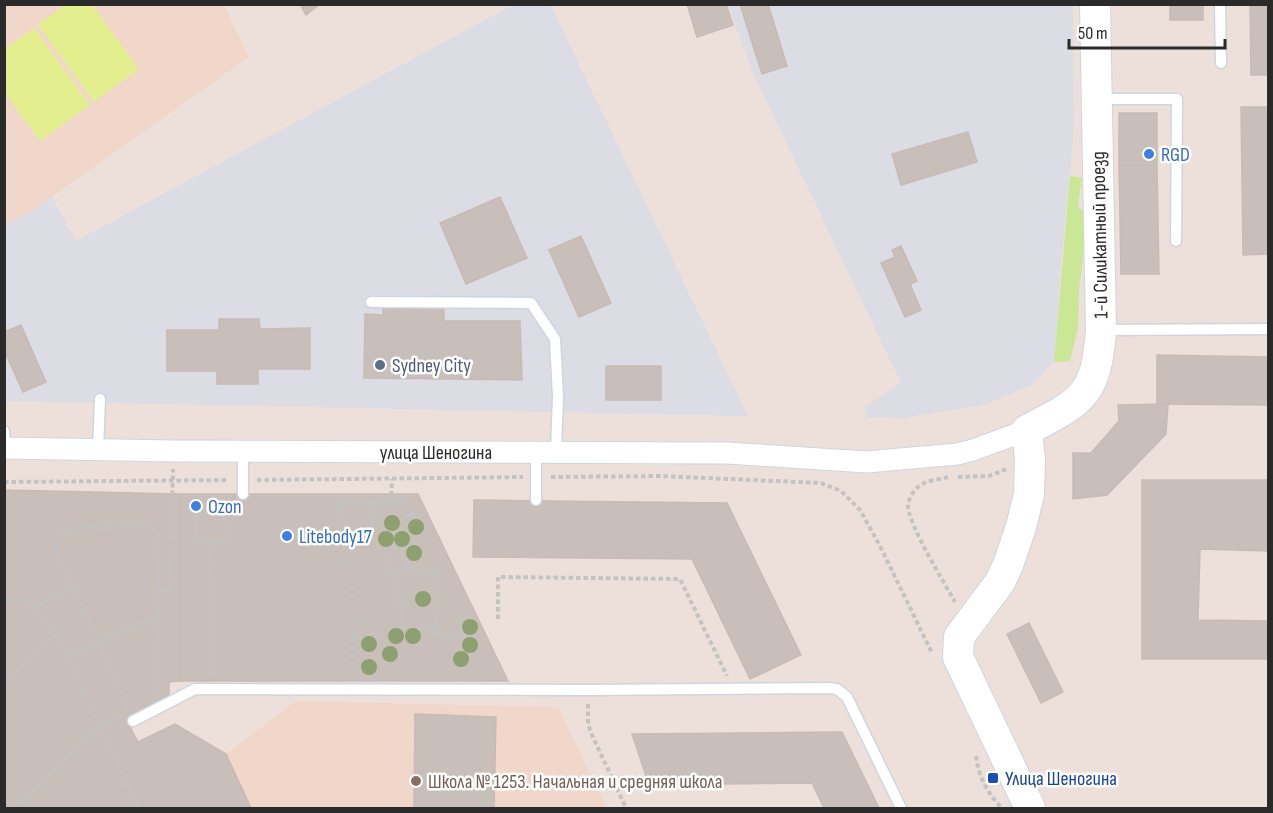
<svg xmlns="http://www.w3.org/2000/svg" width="1273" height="813" font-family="'Sofia Sans Condensed',sans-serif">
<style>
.industrial{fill:#dcdce5}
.education{fill:#f0d7c9}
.green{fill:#c9e794}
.pitch{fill:#e3ef8f}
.building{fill:#c8beba;stroke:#c8bbb4;stroke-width:1.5}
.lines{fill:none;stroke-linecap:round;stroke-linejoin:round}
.lane-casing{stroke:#cdd6e0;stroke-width:13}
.street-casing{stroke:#cdd6e0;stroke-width:23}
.secondary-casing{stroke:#cdd6e0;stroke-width:32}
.path{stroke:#c3c3c3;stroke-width:4;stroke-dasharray:4.5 3;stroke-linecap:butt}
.lane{stroke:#fff;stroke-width:10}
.street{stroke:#fff;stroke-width:21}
.secondary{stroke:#fff;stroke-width:30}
.tree{fill:#8ea06f}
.shop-dot{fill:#3f7fe0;stroke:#fff;stroke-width:2}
.service-dot{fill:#5c6f8a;stroke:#fff;stroke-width:2}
.transit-dot{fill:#1a4fb4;stroke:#fff;stroke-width:2}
.education-dot{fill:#8d6e63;stroke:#fff;stroke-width:2}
.labels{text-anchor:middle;stroke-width:5;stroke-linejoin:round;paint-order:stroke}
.shop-label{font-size:20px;fill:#366cbe;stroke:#fff;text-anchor:start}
.street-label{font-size:20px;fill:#2a2a2a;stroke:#fff}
.service-label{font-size:20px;fill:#4e5e75;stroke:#fff;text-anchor:start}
.transit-label{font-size:20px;fill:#164399;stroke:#fff;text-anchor:start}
.education-label{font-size:20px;fill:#785e54;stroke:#fff;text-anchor:start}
</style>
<rect width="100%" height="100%" fill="#ede0db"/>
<g class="industrial">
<path d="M550,4L748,416L5,401V224L29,213L52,197L76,241L513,5Z"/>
<path d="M728,5H1073L1074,130L1062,251L1054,362L1033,384L988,404L902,418L866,417L865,407L901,383L753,73Z"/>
</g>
<g class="education">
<path d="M5,5H224L249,57L29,213L5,224Z"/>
<path d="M296,701L558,707L607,808H251L226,754Z"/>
</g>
<path class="green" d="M1070,176L1082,178L1078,206L1088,218L1079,289L1078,327L1070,361L1054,362Z"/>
<g class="pitch">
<path d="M66,4L92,5L139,69L94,102L38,25Z"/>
<path d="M34,28L90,105L40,141L5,93V49Z"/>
</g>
<g class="building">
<path d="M300,4H320L306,15Z"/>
<path d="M687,4H726L733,25L697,37Z"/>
<path d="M740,4H768L787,66L762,74Z"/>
<rect x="1170" y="4" width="33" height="16"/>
<path d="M1250,4H1268V75H1251Z"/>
<path d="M1241,107H1268V254L1243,255Z"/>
<rect x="1119" y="113" width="38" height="52"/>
<path d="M968,132L977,162L901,185L892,154Z"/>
<path d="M1119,165H1157L1159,274H1121Z"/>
<path d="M500,197L527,258L466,284L440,223Z"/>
<path d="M581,236L611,303L579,317L549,250Z"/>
<path d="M901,246L917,281L910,284L921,310L905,317L881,263L895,257L892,250Z"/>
<path d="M383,308H444V321H520L522,380L364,378L365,314L383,315Z"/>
<path d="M219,319H259L260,329L310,328V369H258V384H217V371H167V330H219Z"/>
<path d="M21,325L46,382L23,392L4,350V332Z"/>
<path d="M1157,355L1268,357V405L1157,404Z"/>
<rect x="606" y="366" width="55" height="34"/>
<path d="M1168,404L1166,434L1107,495L1073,499V453H1091L1119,421L1118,405Z"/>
<path d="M1142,480H1268V551L1200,549L1198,620L1268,621V659H1142Z"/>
<path d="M4,490L179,494V681L169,682V700L127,721L138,742L175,724L226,754L251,808H4Z"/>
<path d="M179,494H418L508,681H179Z"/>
<path d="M474,500L727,503L801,655L750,679L692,559L473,557Z"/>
<path d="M1029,623L1063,692L1041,703L1007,634Z"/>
<path d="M415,714L496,717L494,808H414Z"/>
<path d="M842,732L879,808H824L812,783L649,785L632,734Z"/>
</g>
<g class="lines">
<defs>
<g id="lane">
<path d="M1220,4L1221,63"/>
<path d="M1097,99H1177L1176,241"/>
<path d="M371,302L531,303L555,339L558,396L556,452"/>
<path d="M1104,330L1268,329"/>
<path d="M4,431L5,448"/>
<path d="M98,450L100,399"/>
<path d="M243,451V494"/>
<path d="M536,500V452"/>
<path d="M133,721L195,689L589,690L829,688L837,689L847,697L901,808"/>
</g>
<path id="street" d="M4,448L174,451L727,453L867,462L957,454L973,450L1027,430"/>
<path id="secondary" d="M1030,808L958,657L959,637L1000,582L1008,565L1021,527L1029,494L1030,460L1027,430C1083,401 1096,396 1101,330L1095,4"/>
</defs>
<use href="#lane" class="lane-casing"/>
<use href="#street" class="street-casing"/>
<use href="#secondary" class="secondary-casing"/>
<g class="path">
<path d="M551,477L660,476L821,483L841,491L860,510L880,546L932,653"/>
<path d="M948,477C938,480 925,480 917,488C913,491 909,499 908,504C906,521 945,584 955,602"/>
<path d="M958,477L989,476L1007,469"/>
<path d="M257,480L523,477"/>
<path d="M4,482L229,480"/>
<rect x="338" y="503" width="34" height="38"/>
<path d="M372,503H404V499H391L392,479"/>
<rect x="196" y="509" width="30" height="34"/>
<path d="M352,541V677"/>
<path d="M210,543L211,676"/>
<path d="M395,571H388L387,547H408"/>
<path d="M407,571L408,513H416"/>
<path d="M159,589H170L173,469"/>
<path d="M4,604L14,599L27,602L57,634L138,808"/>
<path d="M32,608L73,589"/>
<path d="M498,619V577L680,579L727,676"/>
<path d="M402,629V606H395V571H435L436,629"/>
<path d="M461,635V651"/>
<path d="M352,638H390L389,629H436L435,635H461V617"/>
<path d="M68,657L159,615"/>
<path d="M4,683L57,634"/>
<path d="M588,704V724L592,735L626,808"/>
<path d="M128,708L57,553C54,542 57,534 68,528L151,527L159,533L157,693"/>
<path d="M976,756C978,775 987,793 1001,807"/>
<path d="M15,808L100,726L120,717"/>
</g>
<use href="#lane" class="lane"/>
<use href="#street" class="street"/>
<use href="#secondary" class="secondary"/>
</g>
<g class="tree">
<circle cx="392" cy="523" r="8"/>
<circle cx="416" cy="527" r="8"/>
<circle cx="386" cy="539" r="8"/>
<circle cx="402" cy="539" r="8"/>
<circle cx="414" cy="553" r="8"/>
<circle cx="423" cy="599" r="8"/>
<circle cx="470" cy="627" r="8"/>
<circle cx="396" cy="636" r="8"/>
<circle cx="413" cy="636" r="8"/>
<circle cx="369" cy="644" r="8"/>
<circle cx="470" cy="645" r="8"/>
<circle cx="390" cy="654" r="8"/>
<circle cx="461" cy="659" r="8"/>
<circle cx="369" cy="667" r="8"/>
</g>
<g class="shop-dot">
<circle cx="1149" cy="154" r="6"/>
<circle cx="196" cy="506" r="6"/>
<circle cx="287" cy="536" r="6"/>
</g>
<circle class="service-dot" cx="380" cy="365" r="6"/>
<rect class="transit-dot" x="987" y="772" width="12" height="12" rx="3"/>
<circle class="education-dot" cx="416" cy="781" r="6"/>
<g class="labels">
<g class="shop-label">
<text x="1161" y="161">RGD</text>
<text x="208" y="513">Ozon</text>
<text x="299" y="543">Litebody17</text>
</g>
<g class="street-label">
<text transform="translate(1099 235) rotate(-91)" y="7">1-й Силикатный проезд</text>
<text x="436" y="459">улица Шеногина</text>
</g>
<g class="service-label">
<text x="392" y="372">Sydney City</text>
</g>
<g class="transit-label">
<text x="1005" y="785">Улица Шеногина</text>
</g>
<g class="education-label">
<text x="428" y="788">Школа № 1253. Начальная и средняя школа</text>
</g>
</g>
<rect width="1273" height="813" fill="none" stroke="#2a2a2a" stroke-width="12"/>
<path d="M1069 39v9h156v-9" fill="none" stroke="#2a2a2a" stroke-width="3"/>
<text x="1078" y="39" font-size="18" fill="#2a2a2a" stroke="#ffffff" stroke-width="4.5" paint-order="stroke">50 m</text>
</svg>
